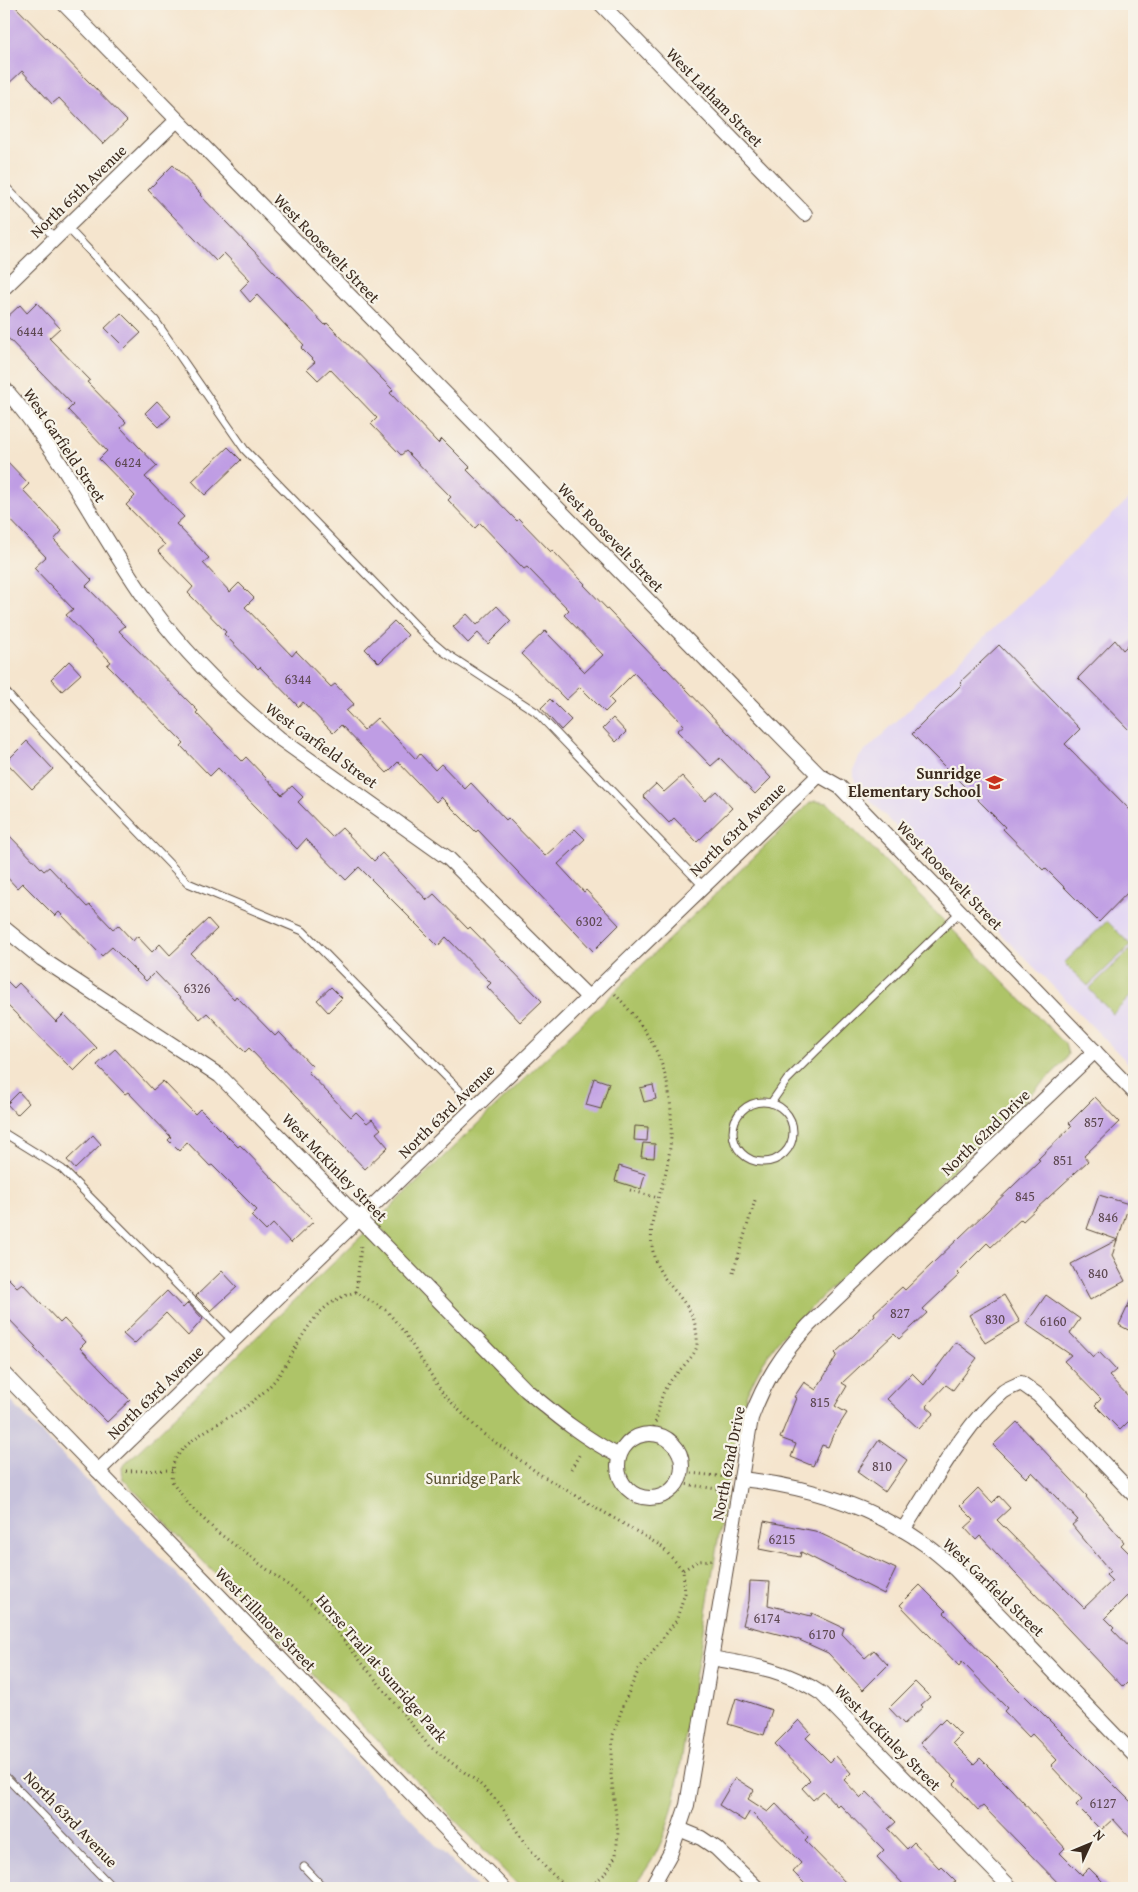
<svg xmlns="http://www.w3.org/2000/svg" width="1138" height="1892" font-family="'Gentium Book Plus',serif">
<style>
.built{fill:#e1d4f4}
.industrial{fill:#c5c0db}
.green{fill:#aec468;stroke:#747743}
.building{fill:#bf9de4}
.lines{fill:none;stroke-linecap:round;stroke-linejoin:round}
.lane-casing{stroke:#574638;stroke-width:9}
.street-casing{stroke:#574638;stroke-width:16}
.path{stroke:#574638;stroke-width:3;stroke-dasharray:1 4;stroke-linecap:butt}
.lane{stroke:#fff;stroke-width:7}
.street{stroke:#fff;stroke-width:14}
.labels{text-anchor:middle;stroke-width:4.5;stroke-linejoin:round;paint-order:stroke}
.number-label{font-size:14px;fill:#5c4750}
.street-label{font-size:16px;fill:#3b2a1e;stroke:#f7f3e8}
.poi-label{font-size:16px;font-weight:bold;fill:#3b2a1e;stroke:#f7f3e8;text-anchor:end}
.park-label{font-size:16px;fill:#585030;stroke:#f7f3e8}
</style>
<rect width="100%" height="100%" fill="#f7f3e8"/>
<filter id="ink" filterUnits="userSpaceOnUse"><feTurbulence type="fractalNoise" baseFrequency=".02" numOctaves="2"/><feDisplacementMap in="SourceGraphic" scale="10" xChannelSelector="R" yChannelSelector="G"/><feConvolveMatrix kernelMatrix="1 2 1 2 8 2 1 2 1" color-interpolation-filters="sRGB"/></filter>
<filter id="wash" filterUnits="userSpaceOnUse"><feTurbulence type="fractalNoise" baseFrequency=".0096" numOctaves="4" result="noise"/><feDisplacementMap in="SourceGraphic" scale="20" xChannelSelector="R" yChannelSelector="G"/><feGaussianBlur stdDeviation="1.12" result="paint"/><feColorMatrix in="noise" values="0 0 0 0 0 0 0 0 0 0 0 0 0 0 0 0 0 1.4 0 .05"/><feComposite in="paint" operator="in"/></filter>
<g filter="url(#wash)">
<rect width="100%" height="100%" fill="#f5e5ce"/>
<path class="built" d="M1134,494V1069L861,791L856,785L854,778V769L859,757Z"/>
<path class="industrial" d="M4,1394L477,1888H4Z"/>
<g class="green">
<path d="M815,801L828,803L1065,1044L1068,1054L1064,1062L780,1338L762,1364L747,1393L734,1444L675,1798C670,1816 666,1834 657,1851C651,1864 641,1876 633,1888H521L123,1479L122,1467L810,803Z"/>
<path d="M1107,921L1131,945L1088,986L1064,963Z"/>
<path d="M1133,947L1134,993L1113,1014L1089,989Z"/>
</g>
<g id="blocks">
<g class="building">
<path d="M4,4H13L127,121L103,144L59,98L52,104L22,71L4,88Z"/>
<path d="M173,165L201,194L200,195L325,325L327,323L393,390L390,393L438,443L442,439L470,467L467,470L517,521L519,519L551,552L552,550L585,584L584,585L665,669L666,668L771,778L755,794L720,758L711,766L677,731L684,725L634,673L609,698L614,703L605,712L580,687L566,700L521,654L545,631L585,672L603,655L564,615L569,610L527,567L524,569L480,523L475,528L448,500L451,497L406,451L401,455L371,424L377,418L330,369L318,380L307,369L315,362L301,348L304,345L257,295L250,302L240,290L250,280L224,253L216,261L148,190Z"/>
<path d="M37,303L60,328L49,338L90,380L87,382L126,422L121,428L157,466L145,477L184,517L176,524L209,558L203,563L230,592L239,583L254,598L245,607L292,656L296,651L331,687L335,684L354,704L346,711L364,730L377,718L416,759L420,754L435,770L441,764L465,789L471,783L506,820L508,818L545,856L575,829L585,839L558,864L584,892L586,890L619,925L593,951L478,830L476,832L441,797L436,802L398,762L387,773L341,725L333,733L303,702L299,707L260,667L258,669L224,634L226,632L188,593L193,587L158,551L165,545L126,505L135,496L99,459L107,451L68,410L73,405L4,334V320L20,305L27,313Z"/>
<path d="M121,313L141,333L125,348L105,328Z"/>
<path d="M157,401L171,416L159,427L145,413Z"/>
<path d="M228,447L241,460L205,495L192,481Z"/>
<path d="M4,458L29,484L23,490L62,531L54,540L92,580L86,586L125,626L119,631L198,711L196,713L242,761L246,757L282,795L292,786L303,797L298,802L332,837L342,828L374,861L382,853L427,900L434,894L468,929L470,927L542,1001L520,1022L487,987L491,983L446,937L438,946L359,867L346,880L306,839L297,849L218,768L210,776L181,746L184,743L107,665L111,662L66,615L73,609L34,568L46,557L4,513Z"/>
<path d="M497,606L511,621L488,644L478,633L468,643L453,627L467,614L477,625Z"/>
<path d="M394,621L408,635L379,663L365,649Z"/>
<path d="M1134,639V735L1078,678L1115,640L1123,650Z"/>
<path d="M999,645L1080,729L1065,744L1134,814V886L1099,922L1045,868L1043,870L1003,829L1005,827L912,734L962,684L960,682Z"/>
<path d="M69,661L81,674L62,691L51,679Z"/>
<path d="M550,699L571,720L561,730L541,708Z"/>
<path d="M613,718L626,732L616,742L603,728Z"/>
<path d="M27,741L53,769L32,789L6,762Z"/>
<path d="M682,776L705,801L716,791L732,808L697,842L674,818L669,823L643,796L656,784L664,792Z"/>
<path d="M4,830L44,871L49,867L87,907L90,905L113,929L118,925L133,941L137,936L152,952L160,944L170,955L208,919L217,929L191,954L234,999L236,996L275,1036L279,1032L313,1067L308,1072L351,1117L356,1112L367,1123L372,1119L381,1129L376,1133L388,1147L365,1169L249,1048L245,1052L207,1013L200,1019L155,972L146,981L112,947L102,956L59,912L55,916L22,883L17,888L4,874Z"/>
<path d="M4,978L14,988L19,983L56,1022L64,1014L97,1048L74,1071L4,1002Z"/>
<path d="M331,987L342,998L328,1012L317,1000Z"/>
<path d="M115,1049L153,1090L163,1081L195,1114L200,1109L238,1147L240,1145L314,1221L291,1243L273,1224L266,1231L251,1216L257,1210L212,1165L210,1166L187,1142L179,1151L168,1140L171,1137L128,1092L125,1094L97,1065Z"/>
<path d="M594,1078L609,1083L601,1109L586,1105Z"/>
<path d="M653,1085L656,1099L644,1102L640,1088Z"/>
<path d="M19,1092L29,1103L17,1115L7,1104Z"/>
<path d="M1095,1097L1119,1122L1084,1156L1088,1161L1023,1221L1021,1219L991,1247L987,1243L957,1273L959,1275L923,1309L927,1313L899,1339L894,1334L842,1383L847,1386L835,1406L847,1413L833,1435L828,1447L822,1445L813,1466L791,1457L796,1444L780,1438L796,1398L794,1397L804,1382L816,1390L837,1355L835,1353L875,1315L874,1313L902,1287L905,1290L1040,1160L1038,1159L1072,1126L1069,1123Z"/>
<path d="M635,1126L648,1127L647,1141L634,1140Z"/>
<path d="M93,1135L101,1144L75,1169L67,1160Z"/>
<path d="M643,1143L655,1144L654,1158L641,1157Z"/>
<path d="M619,1166L645,1174L641,1189L615,1181Z"/>
<path d="M1099,1195L1129,1204L1118,1240L1087,1229Z"/>
<path d="M1117,1240L1112,1256L1125,1281L1090,1300L1071,1264Z"/>
<path d="M222,1271L237,1287L211,1311L196,1296Z"/>
<path d="M4,1274L17,1287L22,1283L60,1323L64,1319L86,1342L80,1348L130,1400L107,1422L34,1348L36,1347L4,1314Z"/>
<path d="M167,1291L183,1308L188,1303L203,1319L188,1336L166,1313L134,1344L123,1334Z"/>
<path d="M1134,1293V1333L1119,1325Z"/>
<path d="M1004,1295L1020,1322L985,1343L969,1315Z"/>
<path d="M1046,1295L1080,1319L1070,1333L1093,1357L1099,1352L1116,1370L1109,1376L1134,1402V1416L1120,1430L1095,1405L1101,1399L1064,1361L1071,1355L1026,1324Z"/>
<path d="M956,1342L977,1358L953,1390L946,1385L926,1406L934,1413L919,1429L887,1399L912,1373L924,1385Z"/>
<path d="M1017,1422L1087,1496L1086,1497L1124,1542L1121,1545L1134,1558V1604L1127,1596L1105,1618L1114,1627L1112,1629L1134,1652V1676L1123,1687L980,1536L976,1540L965,1528L974,1520L960,1506L978,1488L992,1503L999,1496L1010,1508L997,1520L1084,1608L1112,1581L1106,1575L1110,1571L1072,1525L1078,1520L1032,1472L1026,1478L993,1445Z"/>
<path d="M879,1440L907,1460L885,1492L857,1472Z"/>
<path d="M764,1521L815,1531L896,1569L884,1594L801,1552L800,1557L759,1549Z"/>
<path d="M750,1581L770,1582L768,1605L811,1616L812,1613L844,1628L842,1634L865,1658L874,1650L888,1665L863,1690L828,1653L797,1639L743,1625L749,1601Z"/>
<path d="M920,1585L946,1611L944,1613L987,1658L1134,1805V1842L1113,1819L1101,1830L1076,1805L1082,1799L1051,1766L1057,1760L1032,1734L1029,1737L1004,1711L1007,1708L962,1662L959,1666L900,1605Z"/>
<path d="M915,1682L930,1697L921,1705L923,1707L904,1724L889,1708Z"/>
<path d="M736,1698L772,1710L764,1735L728,1724Z"/>
<path d="M945,1719L961,1735L953,1743L974,1764L980,1758L1012,1790L1065,1848L1060,1853L1082,1875L1089,1868L1109,1888H1063L983,1806L978,1810L954,1784L957,1781L920,1743L939,1723L940,1724Z"/>
<path d="M799,1720L811,1733L806,1738L830,1762L836,1756L851,1773L844,1780L861,1798L867,1792L896,1822L888,1829L907,1849L914,1842L940,1869L942,1867L956,1881L948,1888H907L877,1857L884,1850L839,1804L837,1806L823,1791L813,1800L802,1788L810,1780L775,1744Z"/>
<path d="M735,1778L754,1790L748,1799L768,1812L776,1804L808,1838L805,1841L851,1888H809L793,1872L801,1863L750,1811L744,1821L719,1805Z"/>
</g>
</g>
</g>
<g filter="url(#ink)">
<use href="#blocks" fill-opacity="0" stroke="#574638" stroke-width="1"/>
<g class="lines">
<defs>
<g id="lane">
<path d="M4,185L55,238"/>
<path d="M67,227L155,320L245,450L430,640L444,652L536,712L703,886"/>
<path d="M4,690L31,720L188,883L303,931L476,1107"/>
<circle cx="763" cy="1132" r="30"/>
<path d="M771,1103L787,1080L816,1051L960,912"/>
<path d="M4,1133L62,1169L233,1341"/>
<path d="M4,1775L113,1888"/>
<path d="M304,1867L324,1888"/>
</g>
<g id="street">
<path d="M64,4L819,775L840,787L1134,1092"/>
<path d="M601,4L805,214"/>
<path d="M4,288L177,120"/>
<path d="M4,388C63,454 100,537 152,608C188,657 232,699 279,738L449,859L589,998"/>
<path d="M4,928L42,959L220,1076L526,1390C557,1416 584,1438 619,1456"/>
<path d="M4,1374L503,1888"/>
<circle cx="650" cy="1466" r="32"/>
<path d="M98,1471L819,775"/>
<path d="M741,1479C806,1486 872,1506 926,1545C936,1552 946,1561 955,1569L1134,1755"/>
<path d="M903,1530C932,1486 963,1426 1003,1392C1008,1388 1015,1386 1021,1383L1038,1395L1134,1495"/>
<path d="M711,1658C752,1665 787,1670 822,1694L1011,1888"/>
<path d="M679,1829L701,1838L716,1848L757,1888"/>
<path d="M651,1888L671,1852L687,1805L751,1418C765,1380 782,1354 809,1325L1095,1051"/>
</g>
</defs>
<use href="#lane" class="lane-casing"/>
<use href="#street" class="street-casing"/>
<g class="path">
<path d="M615,994C627,1007 639,1021 648,1036C673,1075 676,1127 666,1171C659,1201 647,1220 653,1252C658,1284 692,1298 696,1330C697,1335 698,1343 696,1349C693,1358 674,1375 668,1384C658,1398 659,1418 651,1434"/>
<path d="M630,1190L658,1198"/>
<path d="M733,1273L756,1197"/>
<path d="M356,1292L361,1246"/>
<path d="M571,1469L581,1452"/>
<path d="M126,1471L172,1470"/>
<path d="M681,1472L726,1477"/>
<path d="M677,1483L724,1490"/>
<path d="M683,1570L698,1561L712,1560"/>
<path d="M567,1888L546,1868L524,1842L500,1804L479,1783L429,1746L321,1612L296,1591L216,1531L189,1505L171,1480C172,1473 172,1464 176,1458C192,1434 222,1423 244,1408C251,1403 258,1397 265,1391C299,1359 303,1305 356,1292L387,1311L404,1332L443,1394L482,1433L541,1475L661,1546L683,1570L685,1593L676,1621L639,1669L624,1703L613,1735L611,1775L618,1832L616,1855L606,1873L589,1888"/>
</g>
<use href="#lane" class="lane"/>
<use href="#street" class="street"/>
</g>
</g>
<defs>
<symbol id="school-bare" viewBox="-9 -9 18 18"><path d="M0-5L7-2L0 1L-7-2ZM-4 1L0 2.5L4 1V4Q0 6-4 4Z" fill="#c8321e" stroke="#f7f3e8" stroke-width="2.5" paint-order="stroke"/></symbol>
</defs>
<g fill-rule="evenodd">
<use href="#school-bare" x="982" y="770" width="25" height="25"/>
</g>
<g class="labels">
<g class="number-label">
<text x="30" y="336">6444</text>
<text x="128" y="467">6424</text>
<text x="298" y="684">6344</text>
<text x="589" y="926">6302</text>
<text x="197" y="993">6326</text>
<text x="1094" y="1127">857</text>
<text x="1063" y="1165">851</text>
<text x="1025" y="1201">845</text>
<text x="1108" y="1222">846</text>
<text x="1098" y="1278">840</text>
<text x="900" y="1318">827</text>
<text x="995" y="1324">830</text>
<text x="1053" y="1326">6160</text>
<text x="820" y="1407">815</text>
<text x="882" y="1471">810</text>
<text x="782" y="1544">6215</text>
<text x="767" y="1623">6174</text>
<text x="822" y="1639">6170</text>
<text x="1103" y="1808">6127</text>
</g>
<g class="street-label">
<text transform="translate(715 97) rotate(46)" y="6">West Latham Street</text>
<text transform="translate(78 191) rotate(-44)" y="6">North 65th Avenue</text>
<text transform="translate(327 248) rotate(46)" y="6">West Roosevelt Street</text>
<text transform="translate(65 445) rotate(56)" y="6">West Garfield Street</text>
<text transform="translate(611 537) rotate(46)" y="6">West Roosevelt Street</text>
<text transform="translate(322 745) rotate(36)" y="6">West Garfield Street</text>
<text transform="translate(737 829) rotate(-44)" y="6">North 63rd Avenue</text>
<text transform="translate(950 875) rotate(46)" y="6">West Roosevelt Street</text>
<text transform="translate(446 1111) rotate(-44)" y="6">North 63rd Avenue</text>
<text transform="translate(985 1132) rotate(-44)" y="6">North 62nd Drive</text>
<text transform="translate(335 1167) rotate(46)" y="6">West McKinley Street</text>
<text transform="translate(155 1392) rotate(-44)" y="6">North 63rd Avenue</text>
<text transform="translate(728 1463) rotate(-79)" y="6">North 62nd Drive</text>
<text transform="translate(994 1587) rotate(44)" y="6">West Garfield Street</text>
<text transform="translate(266 1619) rotate(46)" y="6">West Fillmore Street</text>
<text transform="translate(382 1668) rotate(49)" y="6">Horse Trail at Sunridge Park</text>
<text transform="translate(888 1737) rotate(45)" y="6">West McKinley Street</text>
<text transform="translate(71 1819) rotate(46)" y="6">North 63rd Avenue</text>
</g>
<g class="poi-label">
<text x="981" y="779">Sunridge<tspan x="981" dy="18">Elementary School</tspan></text>
</g>
<g class="park-label">
<text x="473" y="1484">Sunridge Park</text>
</g>
</g>
<rect width="1138" height="1892" fill="none" stroke="#f7f3e8" stroke-width="20"/>
<g transform="translate(1090 1844) rotate(46)" stroke="#f7f3e8" stroke-width="4" paint-order="stroke">
<path d="M0-4L9 19L0 12L-9 19Z" fill="#3b2a1e"/>
<text y="-8" font-size="14" font-weight="bold" text-anchor="middle" fill="#3b2a1e">N</text>
</g>
</svg>
